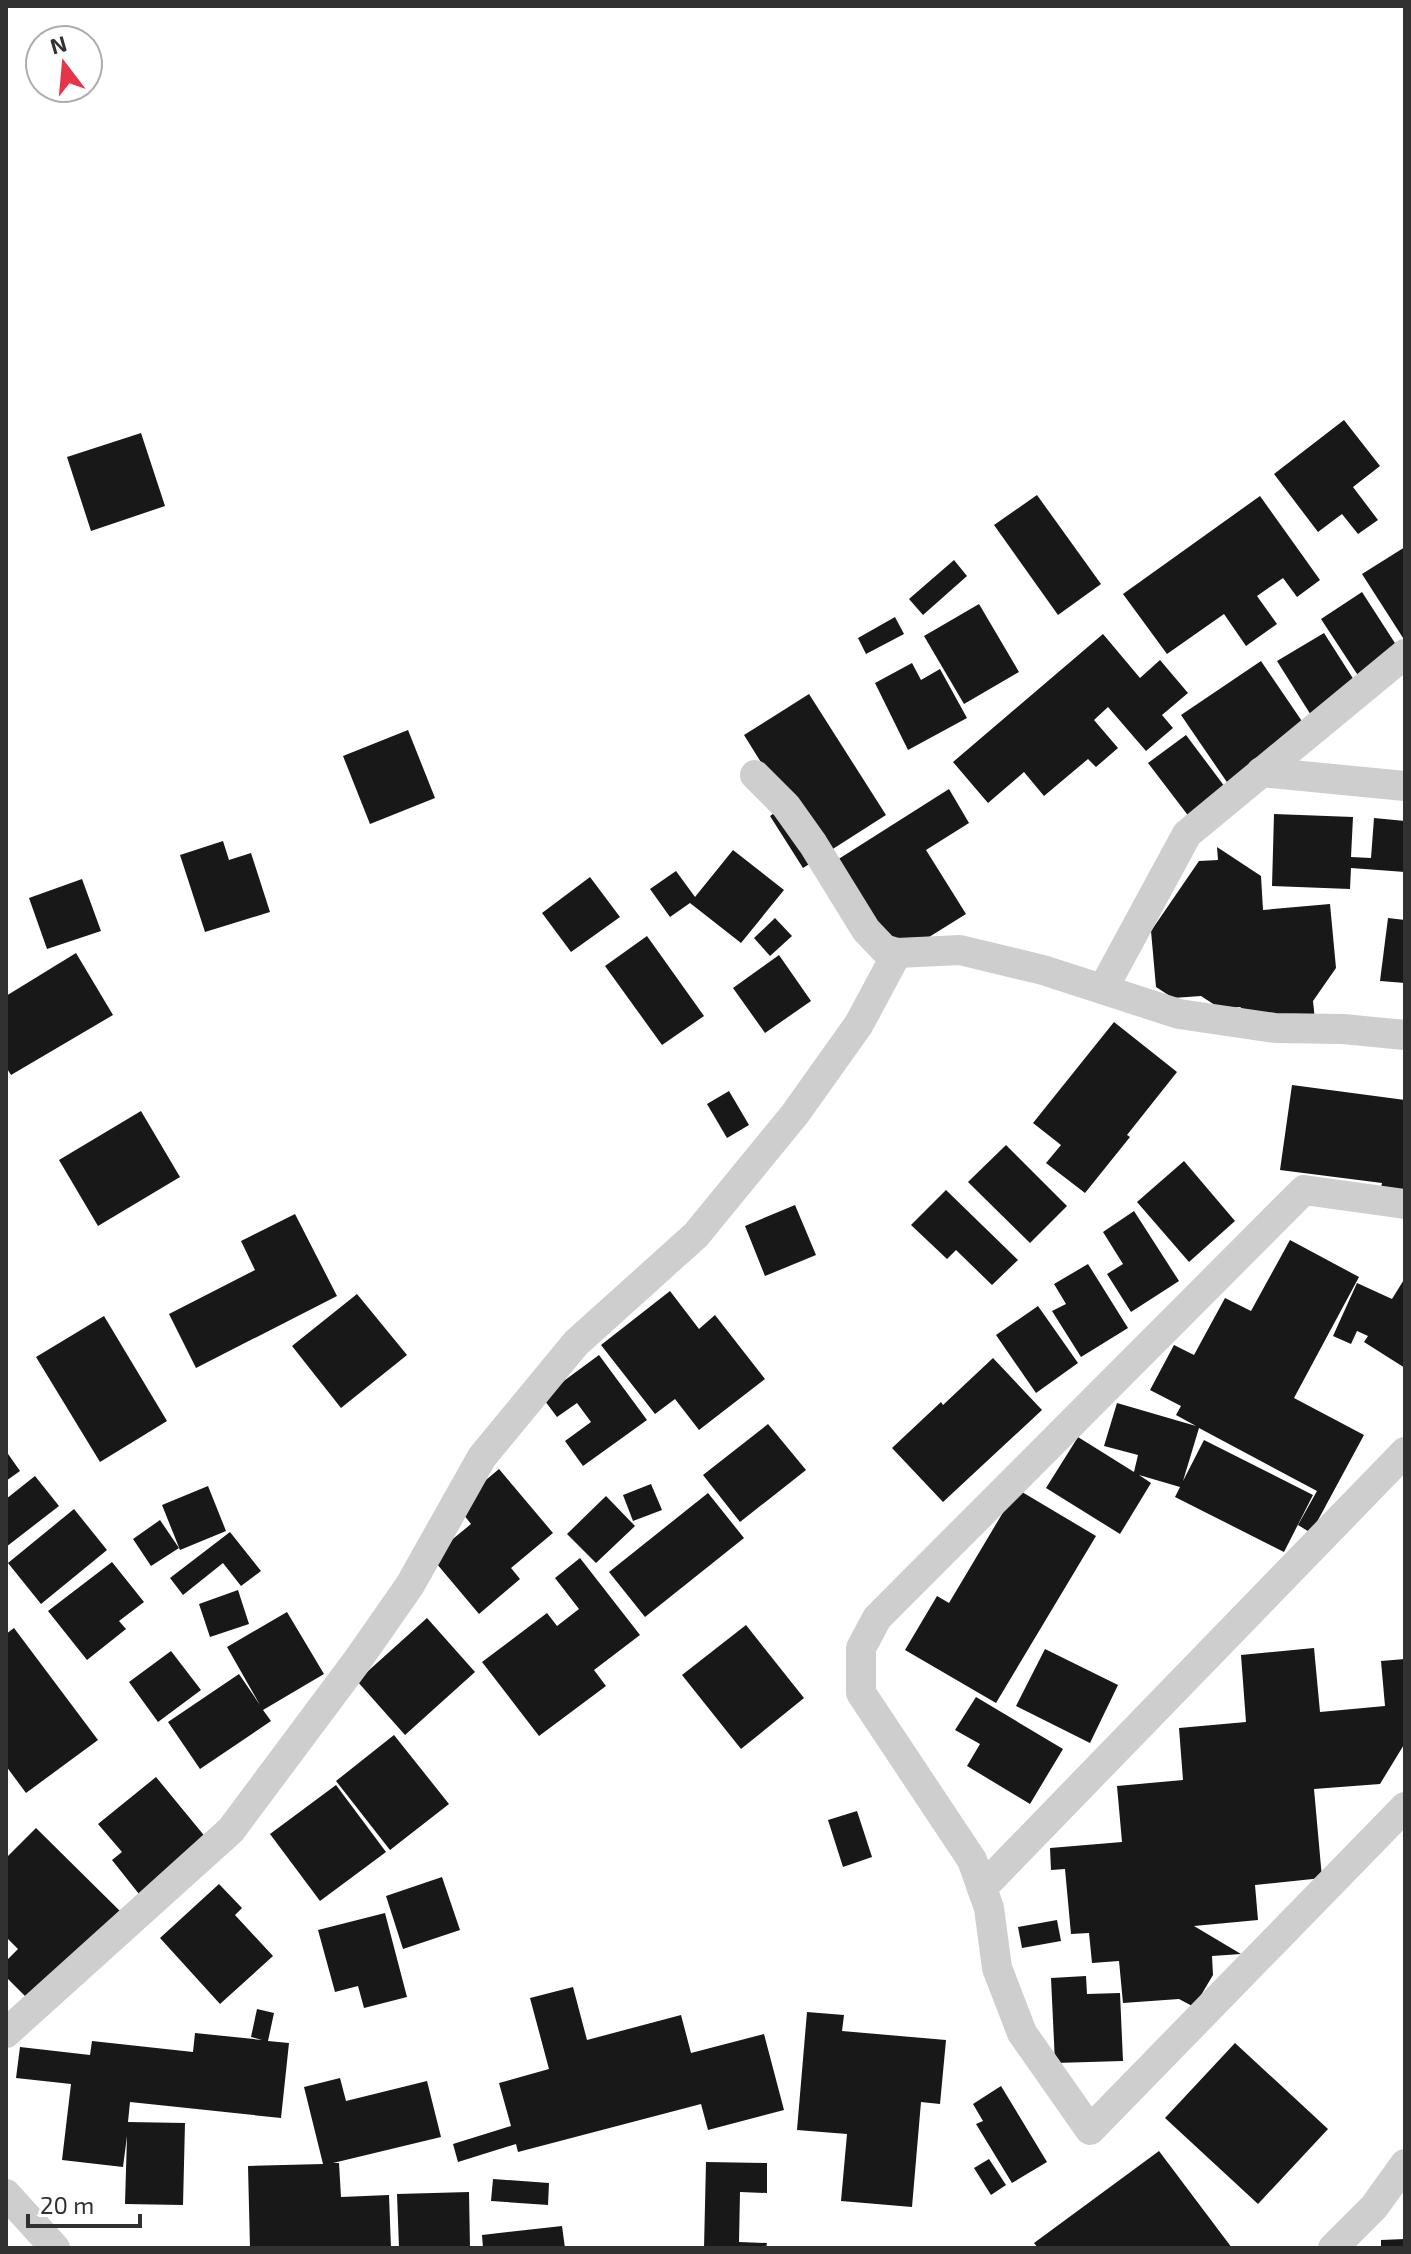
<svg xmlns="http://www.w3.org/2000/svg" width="1411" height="2254" font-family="'Exo 2',sans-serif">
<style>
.building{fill:#181818}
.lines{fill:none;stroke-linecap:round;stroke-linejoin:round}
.minor{stroke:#cecece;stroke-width:30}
</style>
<rect width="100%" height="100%" fill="#fff"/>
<g class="building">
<path d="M1344,420L1380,466L1353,487L1378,520L1358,534L1342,514L1318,532L1274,474Z"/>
<path d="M141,433L165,506L91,531L67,457Z"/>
<path d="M1037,495L1101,584L1058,615L994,525Z"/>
<path d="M1260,496L1320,580L1297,597L1283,578L1257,596L1277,624L1246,646L1224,614L1167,654L1123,594Z"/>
<path d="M1405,547V641L1362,574Z"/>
<path d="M954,560L967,576L923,615L909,599Z"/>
<path d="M1362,592L1402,654L1361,680L1321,619Z"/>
<path d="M979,604L1019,672L964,704L924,636Z"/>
<path d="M895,617L904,634L866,654L858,638Z"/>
<path d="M1324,633L1361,691L1314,720L1277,661Z"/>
<path d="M1103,634L1140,678L1160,660L1188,693L1162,715L1173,728L1146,751L1108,707L1094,720L1118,748L1096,767L1088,759L1044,796L1024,772L988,803L953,762Z"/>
<path d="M1261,661L1312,736L1233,791L1181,715Z"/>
<path d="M912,663L921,680L940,669L967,718L908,750L875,683Z"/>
<path d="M809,694L886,815L803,868L770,816L787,804L744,735Z"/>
<path d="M408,730L435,798L370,824L343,756Z"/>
<path d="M1186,735L1228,791L1190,818L1148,763Z"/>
<path d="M949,789L969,823L926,850L966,914L897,957L837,860Z"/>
<path d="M1274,814L1353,817L1351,857L1371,858L1374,818L1405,821V872L1351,868L1350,889L1272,886Z"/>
<path d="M223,841L229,860L251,853L270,912L205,932L180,855Z"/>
<path d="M1217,847L1261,876L1263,910L1330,904L1336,968L1313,1001L1315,1020L1265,1024L1240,1007L1221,1009L1201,996L1173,998L1156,987L1151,931L1199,861L1218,860Z"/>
<path d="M733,850L784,890L741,943L690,903L670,917L650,889L676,871L695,897Z"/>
<path d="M590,877L620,917L571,952L542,913Z"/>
<path d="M82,879L101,931L47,949L29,898Z"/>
<path d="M775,918L792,936L770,956L754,938Z"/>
<path d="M1388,918L1405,920V983L1380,981Z"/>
<path d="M647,936L704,1016L662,1045L605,966Z"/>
<path d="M76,953L113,1015L11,1075L6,1067V996Z"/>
<path d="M779,955L811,1001L765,1033L733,988Z"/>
<path d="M1114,1022L1177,1072L1127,1135L1130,1137L1085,1193L1046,1163L1061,1145L1033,1123Z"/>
<path d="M1292,1085L1405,1100V1188L1402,1205L1378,1201L1382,1183L1280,1170Z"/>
<path d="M729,1091L749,1125L727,1138L707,1104Z"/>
<path d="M141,1111L180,1177L98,1226L59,1160Z"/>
<path d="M1006,1145L1067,1206L1030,1243L968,1182Z"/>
<path d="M1184,1161L1235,1221L1189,1262L1137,1202Z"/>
<path d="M946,1190L1018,1260L992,1285L956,1250L947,1259L911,1225Z"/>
<path d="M795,1205L816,1255L765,1276L745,1226Z"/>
<path d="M1134,1211L1179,1281L1131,1312L1107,1274L1123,1264L1103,1232Z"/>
<path d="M295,1214L337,1296L196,1368L169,1314L255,1270L241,1241Z"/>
<path d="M1290,1240L1359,1277L1294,1398L1364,1435L1311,1533L1298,1525L1317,1491L1199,1428L1183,1481L1204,1440L1313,1495L1284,1552L1175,1497L1180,1487L1139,1475L1151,1483L1120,1534L1046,1488L1078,1437L1134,1472L1138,1455L1104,1446L1117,1403L1196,1426L1176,1415L1181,1406L1150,1390L1174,1345L1194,1355L1225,1298L1251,1311Z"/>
<path d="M1088,1264L1128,1328L1081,1357L1052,1311L1066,1304L1054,1284Z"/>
<path d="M1405,1278V1368L1364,1342L1368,1336L1357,1331L1351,1344L1333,1336L1357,1283L1392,1299Z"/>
<path d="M670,1291L699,1329L715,1315L765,1379L699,1430L675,1399L655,1414L601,1345Z"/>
<path d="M357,1294L407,1355L341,1408L292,1346Z"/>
<path d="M1038,1306L1078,1363L1036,1393L996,1335Z"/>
<path d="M104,1316L167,1421L100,1462L36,1357Z"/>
<path d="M599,1355L647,1420L583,1466L565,1441L591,1422L577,1403L557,1417L542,1397Z"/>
<path d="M993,1358L1042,1410L943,1502L892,1448L941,1402L943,1405Z"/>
<path d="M768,1424L806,1470L740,1522L703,1475Z"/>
<path d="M6,1451L20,1471L6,1481Z"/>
<path d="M499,1469L553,1533L511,1568L520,1579L479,1614L431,1557L471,1524L456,1505Z"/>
<path d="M35,1476L59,1506L6,1547V1499Z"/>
<path d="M651,1484L662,1510L633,1521L623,1495Z"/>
<path d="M208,1486L226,1531L180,1550L162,1505Z"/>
<path d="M1017,1489L1096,1536L996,1703L905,1650L937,1596L949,1603Z"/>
<path d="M708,1493L744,1538L645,1617L609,1572Z"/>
<path d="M606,1496L635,1526L596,1563L567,1534Z"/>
<path d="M74,1509L107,1550L41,1604L8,1563Z"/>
<path d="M160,1520L179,1548L151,1566L133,1539Z"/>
<path d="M230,1532L261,1571L241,1586L223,1563L183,1595L170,1578Z"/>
<path d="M580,1558L640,1635L594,1670L606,1686L539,1736L482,1662L547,1613L557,1626L579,1609L555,1578Z"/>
<path d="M112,1562L144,1602L119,1621L126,1629L87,1660L48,1611Z"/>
<path d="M238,1590L249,1624L210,1637L199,1604Z"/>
<path d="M287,1612L324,1674L263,1710L271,1721L200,1769L168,1722L239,1674L260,1705L227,1647Z"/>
<path d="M427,1618L475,1672L405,1735L357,1681Z"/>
<path d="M746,1625L804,1698L741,1749L682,1675Z"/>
<path d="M14,1628L98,1740L26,1793L6,1766V1634Z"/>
<path d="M1314,1648L1320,1712L1385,1706L1381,1661L1405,1659V1743L1380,1784L1314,1789L1322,1878L1255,1885L1258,1920L1194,1926L1241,1954L1212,1956L1213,1975L1194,2007L1179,1999L1123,2003L1119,1961L1092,1963L1089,1933L1071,1934L1065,1869L1051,1870L1050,1848L1122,1842L1117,1786L1183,1780L1179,1728L1246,1722L1241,1655Z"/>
<path d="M1045,1649L1118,1685L1090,1743L1016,1706Z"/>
<path d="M171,1651L201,1690L158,1722L129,1682Z"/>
<path d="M976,1697L1063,1749L1030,1804L967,1766L980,1744L955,1730Z"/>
<path d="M394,1735L449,1804L390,1850L336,1781Z"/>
<path d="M156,1777L207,1839L139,1894L112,1860L122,1852L98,1824Z"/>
<path d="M336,1785L386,1852L320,1901L270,1834Z"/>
<path d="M857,1811L872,1857L843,1867L828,1820Z"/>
<path d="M36,1828L123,1914L33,2004L6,1977V1957L8,1959L18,1949L6,1937V1858Z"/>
<path d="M442,1877L460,1930L403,1949L386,1896Z"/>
<path d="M219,1884L242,1908L235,1915L273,1956L220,2004L160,1938Z"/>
<path d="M385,1913L407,1997L364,2008L358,1986L335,1992L318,1930Z"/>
<path d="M1057,1920L1061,1941L1022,1948L1018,1927Z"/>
<path d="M1086,1976L1087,1994L1120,1993L1123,2061L1055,2063L1051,1978Z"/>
<path d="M573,1987L587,2040L681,2015L691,2053L764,2034L784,2110L708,2130L701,2104L518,2152L516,2144L458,2162L453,2144L511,2126L499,2083L549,2069L530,1998Z"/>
<path d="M257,2009L274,2013L268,2041L289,2043L281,2118L130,2102L128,2122L185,2123L183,2205L125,2204L127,2136L123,2167L62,2160L71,2084L16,2078L20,2047L90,2055L92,2041L193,2052L195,2033L262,2040L251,2037Z"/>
<path d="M807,2012L844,2015L842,2031L946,2040L940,2104L921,2102L912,2207L841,2201L847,2134L797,2130Z"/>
<path d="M1235,2043L1328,2129L1258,2204L1165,2118Z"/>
<path d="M340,2078L346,2101L427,2081L441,2137L333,2163H339L341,2197L389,2195L391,2248H250L248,2166L323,2164L304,2087Z"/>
<path d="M1001,2086L1047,2162L1012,2183L976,2124L983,2121L973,2104Z"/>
<path d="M1159,2151L1232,2248H1038L1034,2243Z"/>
<path d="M989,2159L1006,2185L991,2195L974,2168Z"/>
<path d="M706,2162L767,2163V2193L740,2192L739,2242L767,2243L766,2248H704Z"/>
<path d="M493,2179L549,2183L548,2205L491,2201Z"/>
<path d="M469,2192L470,2248H399L397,2194Z"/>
<path d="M562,2226L565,2248H483L482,2235Z"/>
<path d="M1405,2239V2248H1381V2240Z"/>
</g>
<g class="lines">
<g class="minor">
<path d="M1261,772L1405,786"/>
<path d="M755,775L786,806L813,844L866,930L884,949L897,953L960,950L1043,970L1179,1014L1275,1028L1343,1029L1405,1035"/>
<path d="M1103,989L1187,834L1405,654"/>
<path d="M1405,1204L1304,1190L877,1618L861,1648V1693L972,1860L989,1908L997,1968L1022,2033L1090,2130L1405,1807"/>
<path d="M982,1888L1405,1452"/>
<path d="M6,2033L231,1830L357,1661L410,1585L482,1457L576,1343L696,1235L795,1114L859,1024L897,953"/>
<path d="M6,2194L55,2248"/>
<path d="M1333,2248L1374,2207L1405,2164"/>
</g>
</g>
<rect width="1411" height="2254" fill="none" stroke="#313131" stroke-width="16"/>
<g transform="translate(64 64) rotate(344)"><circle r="38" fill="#ffffff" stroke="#adadad" stroke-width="2"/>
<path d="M0-6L14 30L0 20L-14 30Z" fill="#e53548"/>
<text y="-12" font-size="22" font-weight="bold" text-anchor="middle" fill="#313131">N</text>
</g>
<path d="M28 2214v12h112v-12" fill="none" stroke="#313131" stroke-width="4"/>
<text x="40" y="2214" font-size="24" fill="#313131" stroke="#ffffff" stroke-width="6" paint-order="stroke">20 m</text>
</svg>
